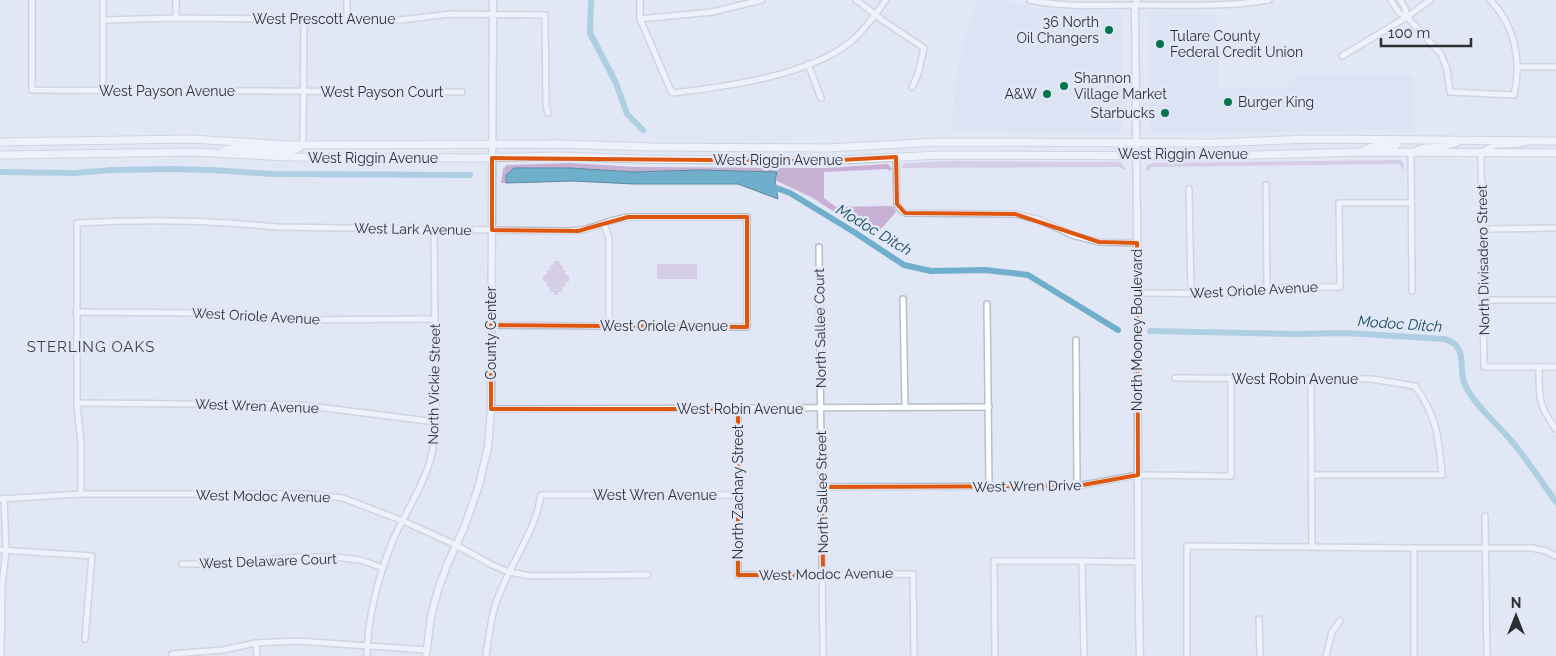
<svg xmlns="http://www.w3.org/2000/svg" width="1556" height="656" font-family="Raleway,sans-serif">
<style>
.built{fill:#d6ddf3}
.green{fill:#c8afd4}
.water{fill:#70afcb;stroke:#5c899e}
.lines{fill:none;stroke-linecap:round;stroke-linejoin:round}
.canal{stroke:#70afcb;stroke-width:6}
.minor-casing{stroke:#b9becc;stroke-width:8}
.tertiary-casing{stroke:#b9becc;stroke-width:9}
.secondary-casing{stroke:#b9becc;stroke-width:9}
.minor{stroke:#fff;stroke-width:5}
.tertiary{stroke:#fff;stroke-width:6}
.secondary{stroke:#fff;stroke-width:7}
.marked{fill:none;stroke:#df570e;stroke-width:4;stroke-linejoin:round}
.poi-dot{fill:#05754f;stroke:#e2e7f6;stroke-width:2}
.labels{text-anchor:middle;stroke-width:5;stroke-linejoin:round;paint-order:stroke}
.street-label{font-size:14px;fill:#2e2f35;stroke:#e2e7f6}
.poi-label{font-size:14px;fill:#2e2f35;stroke:#e2e7f6;text-anchor:end}
.water-label{font-size:15px;font-style:italic;fill:#14495d;stroke:#e2e7f6}
.neighbourhood-label{font-size:15px;letter-spacing:1px;fill:#3b3f4b;stroke:#e2e7f6}
</style>
<rect width="100%" height="100%" fill="#e2e7f6"/>
<g class="built">
<path d="M978,0H1001L1030,7L1053,10L1119,11L1122,15V130L1119,133L952,131L955,87L959,62L970,23Z"/>
<path d="M1152,12L1217,13L1218,88H1285L1300,74L1413,75V129L1332,132L1154,133L1150,130L1149,15Z"/>
</g>
<g class="green">
<path d="M1400,160L1403,162L1404,169H1402L1399,164L1152,167L1146,172L1147,165L1153,163Z"/>
<path d="M952,161L1118,162L1121,163L1126,169H1122L1120,167L902,168V165L906,163Z"/>
<path d="M570,163L634,167L824,168L887,164L889,165L892,169L889,171L888,169L824,172V198L836,207L893,206L896,212L874,237L811,197L775,180L777,172L699,170L633,172L570,168L506,175V183H501L503,169L507,165Z"/>
<path d="M554,261H559L560,265H563V269L565,270V275H569V282H565V287H562V292H558V295H554V292H550V287H547V282L543,281V275H547V270H550V265H554Z"/>
<rect x="657" y="264" width="40" height="15"/>
</g>
<path class="water" d="M514,168H570L633,172L699,170L777,172L775,180L778,199L738,184H634L573,181L506,183V175Z"/>
<g class="lines">
<g class="canal">
<path d="M591,0L590,33L616,83L627,114L643,130"/>
<path d="M0,172L75,173L112,170L171,169L211,170L273,174L470,175"/>
<path d="M771,186L790,193L854,232L904,265L931,271L985,270L1028,275L1118,330"/>
<path d="M1150,331L1295,334L1346,333L1444,339C1471,346 1456,370 1466,387C1476,406 1494,421 1508,437C1526,457 1540,480 1556,502"/>
</g>
<defs>
<g id="minor">
<path d="M32,0V90L462,92"/>
<path d="M103,0V91"/>
<path d="M176,0V18"/>
<path d="M640,0V19L672,93C725,87 818,75 857,36C868,25 877,12 886,0"/>
<path d="M856,0L885,22L924,48L918,74L912,87"/>
<path d="M1030,0C1066,8 1105,5 1142,5C1184,5 1227,7 1269,0"/>
<path d="M1391,0L1399,13L1407,17L1441,54L1447,69L1450,92L1514,95C1522,61 1515,25 1490,0"/>
<path d="M1400,0L1405,8L1407,17"/>
<path d="M640,19L712,12L762,0"/>
<path d="M103,20L176,18L400,20L450,14L545,15L546,105L548,113"/>
<path d="M347,20V0"/>
<path d="M1342,56L1407,17L1430,0"/>
<path d="M808,64L821,98"/>
<path d="M1518,67H1556"/>
<path d="M1527,142C1510,149 1497,139 1481,153L1484,367H1556"/>
<path d="M303,145L304,20"/>
<path d="M896,157L897,204L900,209L905,213L1015,214L1040,220L1072,235L1099,242L1137,243"/>
<path d="M1266,185L1267,289"/>
<path d="M1189,189L1191,294"/>
<path d="M604,224L609,238V326"/>
<path d="M1482,229L1556,228"/>
<path d="M819,247L823,656"/>
<path d="M1412,291L1411,153C1427,141 1445,152 1461,141"/>
<path d="M1138,293L1237,294L1287,287H1340L1339,203H1411"/>
<path d="M903,299L905,407"/>
<path d="M1484,300H1556"/>
<path d="M987,304L989,487"/>
<path d="M76,312L206,313L276,320L435,319"/>
<path d="M1076,340L1077,486"/>
<path d="M1539,367C1539,396 1538,406 1556,429"/>
<path d="M1175,378L1372,379L1415,386C1437,416 1439,439 1442,475H1312"/>
<path d="M1311,379L1312,547"/>
<path d="M77,403L301,405L436,422"/>
<path d="M491,409L989,407"/>
<path d="M738,409V575L913,574L914,656"/>
<path d="M822,487L1077,486L1138,475L1231,476V379"/>
<path d="M81,494V445L77,403V223C143,219 210,220 276,227L568,231C593,231 605,220 628,217H747V327L491,325"/>
<path d="M0,499L81,494H306L343,498L403,521L456,545L492,565L509,572L531,576L648,575"/>
<path d="M1485,516L1487,656"/>
<path d="M0,550L92,556L85,639"/>
<path d="M1082,561L1084,656"/>
<path d="M182,564H220L298,557H334L361,560L383,568"/>
<path d="M1259,619L1260,656"/>
<path d="M256,643L257,656"/>
<path d="M1,656L2,586L6,550L4,498"/>
<path d="M172,656V654L223,650L256,643L297,641L427,650"/>
<path d="M367,656C367,619 379,574 393,540C406,511 425,484 432,453C434,443 435,432 436,422L434,230"/>
<path d="M486,656C489,636 491,614 499,595C512,561 535,532 541,495H739"/>
<path d="M995,656L994,561H1082L1138,562"/>
<path d="M1187,656V546L1414,548"/>
<path d="M1326,656L1332,632L1340,621"/>
<path d="M1414,656V548H1532L1546,551L1556,556"/>
</g>
<g id="tertiary">
<path d="M1137,0L1135,5C1136,114 1137,224 1138,334C1138,441 1137,549 1140,656"/>
<path d="M426,656L431,616L438,590L447,565L464,528L479,485L488,447L491,409L493,0"/>
</g>
<g id="secondary">
<path d="M0,142L191,139L288,145L560,144L652,147L828,148L939,142L1213,143L1309,139L1556,141"/>
<path d="M223,151L234,148L289,151L297,149L302,145"/>
<path d="M1363,151C1372,145 1385,146 1396,145L1398,143V140"/>
<path d="M0,155L193,152L290,157L479,158L561,156L639,159L822,161L940,155L1211,156L1363,152L1556,153"/>
</g>
</defs>
<use href="#minor" class="minor-casing"/>
<use href="#tertiary" class="tertiary-casing"/>
<use href="#secondary" class="secondary-casing"/>
<use href="#minor" class="minor"/>
<use href="#tertiary" class="tertiary"/>
<use href="#secondary" class="secondary"/>
</g>
<path d="M0 0H1556V656H0ZM896,157L897,204L905,213L1015,214L1099,242L1137,243L1138,475L1077,486L822,487L823,575H738V409H491V325L747,327V217H628L578,231L492,230V158L822,161Z" fill="#e2e7f6" fill-opacity=".55" fill-rule="evenodd"/>
<path class="marked" d="M896,157L897,204L905,213L1015,214L1099,242L1137,243L1138,475L1077,486L822,487L823,575H738V409H491V325L747,327V217H628L578,231L492,230V158L822,161Z"/>
<g class="poi-dot">
<circle cx="1109" cy="30" r="5"/>
<circle cx="1160" cy="44" r="5"/>
<circle cx="1064" cy="86" r="5"/>
<circle cx="1047" cy="94" r="5"/>
<circle cx="1228" cy="102" r="5"/>
<circle cx="1165" cy="113" r="5"/>
</g>
<g class="labels">
<g class="street-label">
<text x="324" y="24">West Prescott Avenue</text>
<text x="167" y="96">West Payson Avenue</text>
<text x="382" y="97">West Payson Court</text>
<text x="1183" y="159">West Riggin Avenue</text>
<text x="373" y="163">West Riggin Avenue</text>
<text x="778" y="165">West Riggin Avenue</text>
<text transform="translate(413 229) rotate(1)" y="5">West Lark Avenue</text>
<text transform="translate(1483 260) rotate(-91)" y="5">North Divisadero Street</text>
<text transform="translate(1254 290) rotate(-3)" y="5">West Oriole Avenue</text>
<text transform="translate(256 316) rotate(3)" y="5">West Oriole Avenue</text>
<text x="664" y="331">West Oriole Avenue</text>
<text transform="translate(820 328) rotate(-91)" y="5">North Sallee Court</text>
<text transform="translate(1137 330) rotate(-90)" y="5">North Mooney Boulevard</text>
<text transform="translate(491 333) rotate(-90)" y="5">County Center</text>
<text x="1295" y="384">West Robin Avenue</text>
<text transform="translate(434 384) rotate(-89)" y="5">North Vickie Street</text>
<text transform="translate(257 406) rotate(2)" y="5">West Wren Avenue</text>
<text x="740" y="414">West Robin Avenue</text>
<text transform="translate(1027 486) rotate(-1)" y="5">West Wren Drive</text>
<text transform="translate(738 492) rotate(-90)" y="5">North Zachary Street</text>
<text transform="translate(822 492) rotate(-91)" y="5">North Sallee Street</text>
<text x="655" y="500">West Wren Avenue</text>
<text transform="translate(263 496) rotate(1)" y="5">West Modoc Avenue</text>
<text transform="translate(268 561) rotate(-2)" y="5">West Delaware Court</text>
<text transform="translate(826 574) rotate(-1)" y="5">West Modoc Avenue</text>
</g>
<g class="poi-label">
<text x="1099" y="27">36 North<tspan x="1099" dy="16">Oil Changers</tspan></text>
<text x="1170" y="41" text-anchor="start">Tulare County<tspan x="1170" dy="16">Federal Credit Union</tspan></text>
<text x="1074" y="83" text-anchor="start">Shannon<tspan x="1074" dy="16">Village Market</tspan></text>
<text x="1037" y="99">A&amp;W</text>
<text x="1238" y="107" text-anchor="start">Burger King</text>
<text x="1155" y="118">Starbucks</text>
</g>
<g class="water-label">
<text transform="translate(874 230) rotate(31)" y="5">Modoc Ditch</text>
<text transform="translate(1400 324) rotate(4)" y="5">Modoc Ditch</text>
</g>
<g class="neighbourhood-label">
<text x="91" y="352">STERLING OAKS</text>
</g>
</g>
<g transform="translate(1516 616)" stroke="#e2e7f6" stroke-width="4" paint-order="stroke">
<path d="M0-4L9 19L0 12L-9 19Z" fill="#2e2f35"/>
<text y="-8" font-size="14" font-weight="bold" text-anchor="middle" fill="#2e2f35">N</text>
</g>
<path d="M1381 38v8h90v-8" fill="none" stroke="#2e2f35" stroke-width="2.5"/>
<text x="1388" y="38" font-size="15" fill="#2e2f35" stroke="#e2e7f6" stroke-width="4" paint-order="stroke">100 m</text>
</svg>
